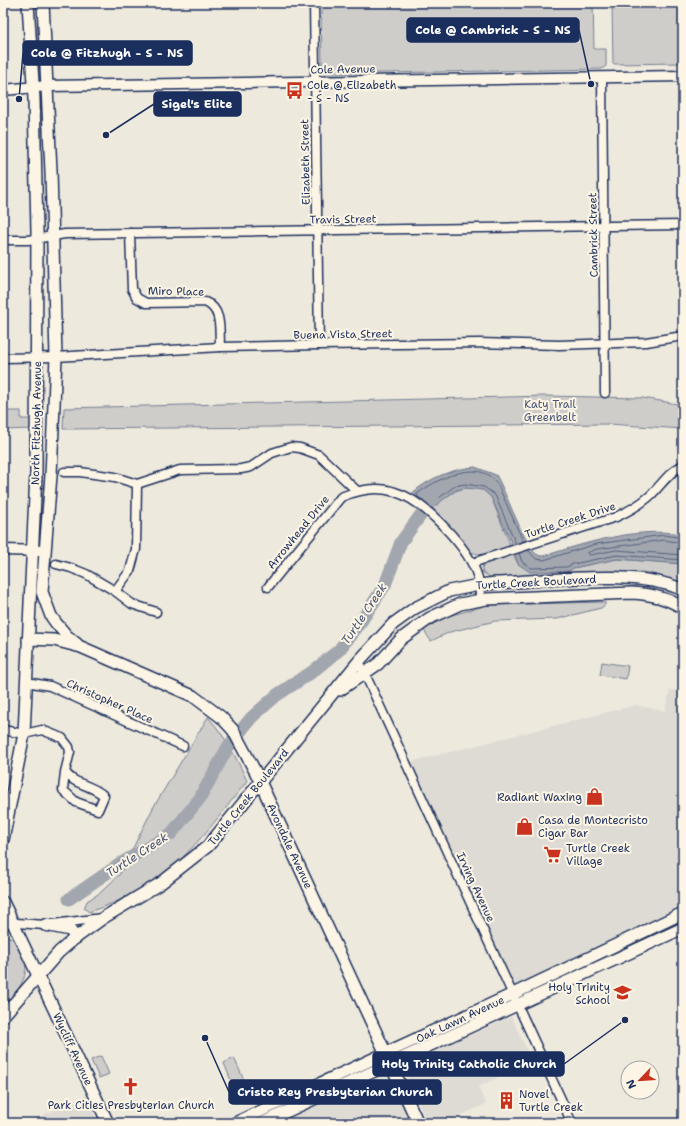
<svg xmlns="http://www.w3.org/2000/svg" width="686" height="1126" font-family="'Shantell Sans',sans-serif">
<style>
.built{fill:#dedbd4}
.green{fill:#cfcdca;stroke:#757e94}
.water{fill:#a2a7af;stroke:#6c778f}
.lines{fill:none;stroke-linecap:round;stroke-linejoin:round}
.shore{stroke:#515f7e;stroke-width:1}
.river{stroke:#a2a7af;stroke-width:13}
.minor-casing{stroke:#1b2f5e;stroke-width:11}
.tertiary-casing{stroke:#1b2f5e;stroke-width:13}
.secondary-casing{stroke:#1b2f5e;stroke-width:14}
.minor{stroke:#fcf5e5;stroke-width:8}
.tertiary{stroke:#fcf5e5;stroke-width:10}
.secondary{stroke:#fcf5e5;stroke-width:11}
.labels{text-anchor:middle;stroke-width:4;stroke-linejoin:round;paint-order:stroke}
.street-label{font-size:11px;fill:#1b2f5e;stroke:#fcf5e5}
.poi-label{font-size:11px;fill:#1b2f5e;stroke:#fcf5e5;text-anchor:start}
.park-label{font-size:11px;fill:#485679;stroke:#fcf5e5}
.water-label{font-size:12px;font-style:italic;fill:#445376;stroke:#fcf5e5}
.leader{fill:none;stroke:#1b2f5e;stroke-width:1.5}
.callout-dot{fill:#1b2f5e;stroke:#fcf5e5;stroke-width:1.5}
.callout{fill:#1b2f5e;stroke:#1b2f5e;stroke-width:1.5}
.callout-label{font-size:12px;text-anchor:middle;font-weight:bold;fill:#fff}
</style>
<rect width="100%" height="100%" fill="#eee9dd"/>
<filter id="ink" filterUnits="userSpaceOnUse"><feTurbulence type="fractalNoise" baseFrequency=".025" numOctaves="2"/><feDisplacementMap in="SourceGraphic" scale="8" xChannelSelector="R" yChannelSelector="G"/><feConvolveMatrix kernelMatrix="1 2 1 2 8 2 1 2 1" color-interpolation-filters="sRGB"/></filter>
<g filter="url(#ink)">
<g class="built">
<path d="M670,690L683,691V905L520,987L515,986L512,982L410,762L636,705L665,711Z"/>
<path d="M511,1017L512,1018L532,1061L478,1087L486,1104L443,1123H427L406,1073L411,1061Z"/>
<path d="M383,1072L390,1075L412,1123H273Z"/>
<path d="M86,1096L99,1123H26Z"/>
</g>
<g class="green">
<path d="M321,3H593L594,49H606V66L602,69L326,74L322,69Z"/>
<path d="M612,3H683V63L613,64Z"/>
<path d="M547,396L643,398L683,405V429L609,424L63,429L64,408Z"/>
<path d="M3,411H21V419H32L33,429L3,430Z"/>
<path d="M465,488L483,490L491,497L511,547C496,552 483,559 467,550L433,508C443,499 451,491 465,488Z"/>
<path d="M512,552L518,564L569,571L573,568L617,559L683,564V584L656,575L642,572L523,577H490L483,573L482,568L484,563Z"/>
<path d="M605,602V605L601,608L557,619L495,621L450,632L431,641L423,629L445,617L488,605Z"/>
<path d="M602,662L628,666L626,679L600,675Z"/>
<path d="M208,717C226,737 236,757 247,781C218,818 187,860 148,886C129,897 109,905 89,912L84,908L87,901L100,893L120,874L153,808Z"/>
<path d="M3,934C7,936 14,939 17,942C19,944 21,950 22,953C33,975 18,990 3,1007Z"/>
<path d="M101,1056L109,1074L99,1078L91,1060Z"/>
<path d="M234,1058L249,1091L237,1096L224,1063Z"/>
</g>
<path class="water" d="M475,467L496,475C505,489 526,550 538,555C540,556 542,556 544,556C588,542 637,527 683,534V564L617,559L573,568L569,571L530,572L518,564L511,542L491,497L483,490L465,488L456,490L431,509L409,496C427,479 450,469 475,467Z"/>
<g class="lines">
<g class="shore">
<path d="M683,543L664,540L597,549L587,553L590,555L616,550L683,555"/>
<path d="M516,544L495,495L484,487L465,484L455,486L431,504L418,497L417,494C437,479 480,456 498,485L523,541"/>
<path d="M528,550L536,559L544,560L596,544L664,535L683,538"/>
<path d="M519,553L522,562L531,568L567,567L573,564L617,555L683,560"/>
</g>
<path class="river" d="M69,899L123,862L171,834L200,798L228,747L251,718L277,695L312,672L339,650L362,620L385,585L401,542L433,498"/>
<defs>
<g id="minor">
<path d="M314,3L319,345"/>
<path d="M602,77L605,393"/>
<path d="M130,233L132,289L137,298L146,303L205,302C223,309 219,331 220,347"/>
<path d="M3,240H28L65,234L683,225"/>
<path d="M3,358L56,357L220,347L319,345L479,343L559,345L646,342L683,336"/>
<path d="M64,472H80L115,477L137,484L180,470L241,469L251,467L272,453L291,447L300,448L319,455L357,491"/>
<path d="M472,563L616,517C629,511 641,504 651,495C662,484 669,472 683,465"/>
<path d="M56,564L71,568L86,574L115,591L132,604L156,612"/>
<path d="M268,587L341,497C358,490 378,486 395,492C425,501 470,549 478,578C480,585 480,593 480,600"/>
<path d="M115,591L130,571L136,549L137,484"/>
<path d="M359,661L572,1123"/>
<path d="M26,682L50,686L183,746"/>
<path d="M3,730L24,734L42,730L62,738L69,747L70,752L65,772C74,785 93,785 104,796L98,810L76,802L63,790L65,772"/>
<path d="M3,922L45,925L102,918"/>
</g>
<g id="tertiary">
<path d="M3,90L48,86L683,76"/>
<path d="M3,550L45,551"/>
</g>
<g id="secondary">
<path d="M43,3L51,171L56,357L51,475L42,592L51,616L56,623L67,636L77,644"/>
<path d="M28,639L54,640L81,647L193,696L221,717L233,730L256,773L418,1123"/>
<path d="M340,690L378,664L401,639L430,618L460,604L486,599L632,593C650,594 668,598 683,608"/>
<path d="M3,840L24,734L36,474L37,231L34,99L28,3"/>
<path d="M3,902L108,1123"/>
<path d="M45,925L70,930L76,938"/>
<path d="M3,1016L59,952L74,939L103,918L161,883L208,846L359,661L393,624L415,608L449,591L479,585L496,583C548,581 637,568 683,590"/>
<path d="M235,1123L513,994L683,913"/>
<path d="M262,1123L683,928"/>
</g>
</defs>
<use href="#minor" class="minor-casing"/>
<use href="#tertiary" class="tertiary-casing"/>
<use href="#secondary" class="secondary-casing"/>
<use href="#minor" class="minor"/>
<use href="#tertiary" class="tertiary"/>
<use href="#secondary" class="secondary"/>
</g>
</g>
<defs>
<symbol id="bus-bare" viewBox="-9 -9 18 18"><path d="M-5-6H5V4H4V6H2V4H-2V6H-4V4H-5ZM-3.5-4V0h7V-4ZM-3.5 1.2v1.5H-2V1.2ZM2 1.2v1.5H3.5V1.2Z" fill="#c8321e" stroke="#fcf5e5" stroke-width="2.5" paint-order="stroke"/></symbol>
<symbol id="shop-bare" viewBox="-9 -9 18 18"><path d="M-5-2.5h2.3a2.7 3.5 0 0 1 5.4 0H5L5.5 6h-11ZM-1.5-2.5h3a1.5 2.3 0 0 0-3 0Z" fill="#c8321e" stroke="#fcf5e5" stroke-width="2.5" paint-order="stroke"/></symbol>
<symbol id="supermarket-bare" viewBox="-9 -9 18 18"><path d="M-6-5.5h2.5l.6 2H6L4.5 2H-2.5L-4.4-4H-6ZM-1.5 3.2a1.3 1.3 0 1 0 .1 0ZM3 3.2a1.3 1.3 0 1 0 .1 0Z" fill="#c8321e" stroke="#fcf5e5" stroke-width="2.5" paint-order="stroke"/></symbol>
<symbol id="school-bare" viewBox="-9 -9 18 18"><path d="M0-5L7-2L0 1L-7-2ZM-4 1L0 2.5L4 1V4Q0 6-4 4Z" fill="#c8321e" stroke="#fcf5e5" stroke-width="2.5" paint-order="stroke"/></symbol>
<symbol id="church-bare" viewBox="-9 -9 18 18"><path d="M-1.2-6h2.4v3.5h3.3v2.4h-3.3V6h-2.4V-.1h-3.3v-2.4h3.3Z" fill="#c8321e" stroke="#fcf5e5" stroke-width="2.5" paint-order="stroke"/></symbol>
<symbol id="building-bare" viewBox="-9 -9 18 18"><path d="M-4-6H4V6H1V3H-1V6H-4ZM-2.5-4.3h1.7v1.8h-1.7ZM.8-4.3h1.7v1.8H.8ZM-2.5-1h1.7V.8h-1.7ZM.8-1h1.7V.8H.8Z" fill="#c8321e" stroke="#fcf5e5" stroke-width="2.5" paint-order="stroke"/></symbol>
</defs>
<g fill-rule="evenodd">
<use href="#bus-bare" x="282" y="78" width="25" height="25"/>
<use href="#shop-bare" x="582" y="784" width="25" height="25"/>
<use href="#shop-bare" x="512" y="814" width="25" height="25"/>
<use href="#supermarket-bare" x="540" y="842" width="25" height="25"/>
<use href="#school-bare" x="610" y="980" width="25" height="25"/>
<use href="#church-bare" x="118" y="1074" width="25" height="25"/>
<use href="#building-bare" x="494" y="1088" width="25" height="25"/>
</g>
<g class="labels">
<g class="street-label">
<text transform="translate(343 69) rotate(-1)" y="4">Cole Avenue</text>
<text transform="translate(305 162) rotate(-91)" y="4">Elizabeth Street</text>
<text transform="translate(343 219) rotate(-1)" y="4">Travis Street</text>
<text transform="translate(593 235) rotate(-91)" y="4">Cambrick Street</text>
<text transform="translate(176 291) rotate(1)" y="4">Miro Place</text>
<text transform="translate(343 334) rotate(-1)" y="4">Buena Vista Street</text>
<text transform="translate(36 423) rotate(-89)" y="4">North Fitzhugh Avenue</text>
<text transform="translate(570 520) rotate(-18)" y="4">Turtle Creek Drive</text>
<text transform="translate(298 532) rotate(-51)" y="4">Arrowhead Drive</text>
<text transform="translate(536 582) rotate(-3)" y="4">Turtle Creek Boulevard</text>
<text transform="translate(110 701) rotate(24)" y="4">Christopher Place</text>
<text transform="translate(248 797) rotate(-51)" y="4">Turtle Creek Boulevard</text>
<text transform="translate(290 846) rotate(65)" y="4">Avondale Avenue</text>
<text transform="translate(476 887) rotate(65)" y="4">Irving Avenue</text>
<text transform="translate(460 1019) rotate(-25)" y="4">Oak Lawn Avenue</text>
<text transform="translate(73 1049) rotate(65)" y="4">Wycliff Avenue</text>
</g>
<g class="poi-label">
<text x="307" y="89">Cole @ Elizabeth<tspan x="307" dy="13">- S - NS</tspan></text>
<text x="582" y="801" text-anchor="end">Radiant Waxing</text>
<text x="538" y="824">Casa de Montecristo<tspan x="538" dy="13">Cigar Bar</tspan></text>
<text x="566" y="852">Turtle Creek<tspan x="566" dy="13">Village</tspan></text>
<text x="610" y="991" text-anchor="end">Holy Trinity<tspan x="610" dy="13">School</tspan></text>
<text x="519" y="1098">Novel<tspan x="519" dy="13">Turtle Creek</tspan></text>
<text x="131" y="1109" text-anchor="middle">Park Cities Presbyterian Church</text>
</g>
<g class="park-label">
<text x="550" y="408">Katy Trail<tspan x="550" dy="13">Greenbelt</tspan></text>
</g>
<g class="water-label">
<text transform="translate(364 614) rotate(-56)" y="4">Turtle Creek</text>
<text transform="translate(137 855) rotate(-33)" y="4">Turtle Creek</text>
</g>
</g>
<path class="leader" d="M591 84L579 30M19 99L23 53M106 135L154 104M625 1020L564 1064M205 1038L229 1092"/>
<g class="callout-dot">
<circle cx="591" cy="84" r="4"/>
<circle cx="19" cy="99" r="4"/>
<circle cx="106" cy="135" r="4"/>
<circle cx="625" cy="1020" r="4"/>
<circle cx="205" cy="1038" r="4"/>
</g>
<g class="callout">
<rect x="407" y="18" width="172" height="24" rx="4"/>
<rect x="23" y="41" width="169" height="24" rx="4"/>
<rect x="154" y="92" width="87" height="24" rx="4"/>
<rect x="373" y="1052" width="191" height="24" rx="4"/>
<rect x="229" y="1080" width="212" height="24" rx="4"/>
</g>
<g class="callout-label">
<text x="493" y="34">Cole @ Cambrick - S - NS</text>
<text x="107" y="57">Cole @ Fitzhugh - S - NS</text>
<text x="197" y="108">Sigel's Elite</text>
<text x="469" y="1068">Holy Trinity Catholic Church</text>
<text x="335" y="1096">Cristo Rey Presbyterian Church</text>
</g>
<rect width="686" height="1126" fill="none" stroke="#fcf5e5" stroke-width="16"/>
<rect x="8" y="8" width="670" height="1110" fill="none" stroke="#1b2f5e" stroke-width="1.5" filter="url(#ink)"/>
<g transform="translate(640 1080) rotate(245)"><circle r="19" fill="#fcf5e5" stroke="#a2a6af"/>
<path d="M0-3L7 15L0 10L-7 15Z" fill="#c8321e"/>
<text y="-6" font-size="11" font-weight="bold" text-anchor="middle" fill="#1b2f5e">N</text>
</g>
</svg>
